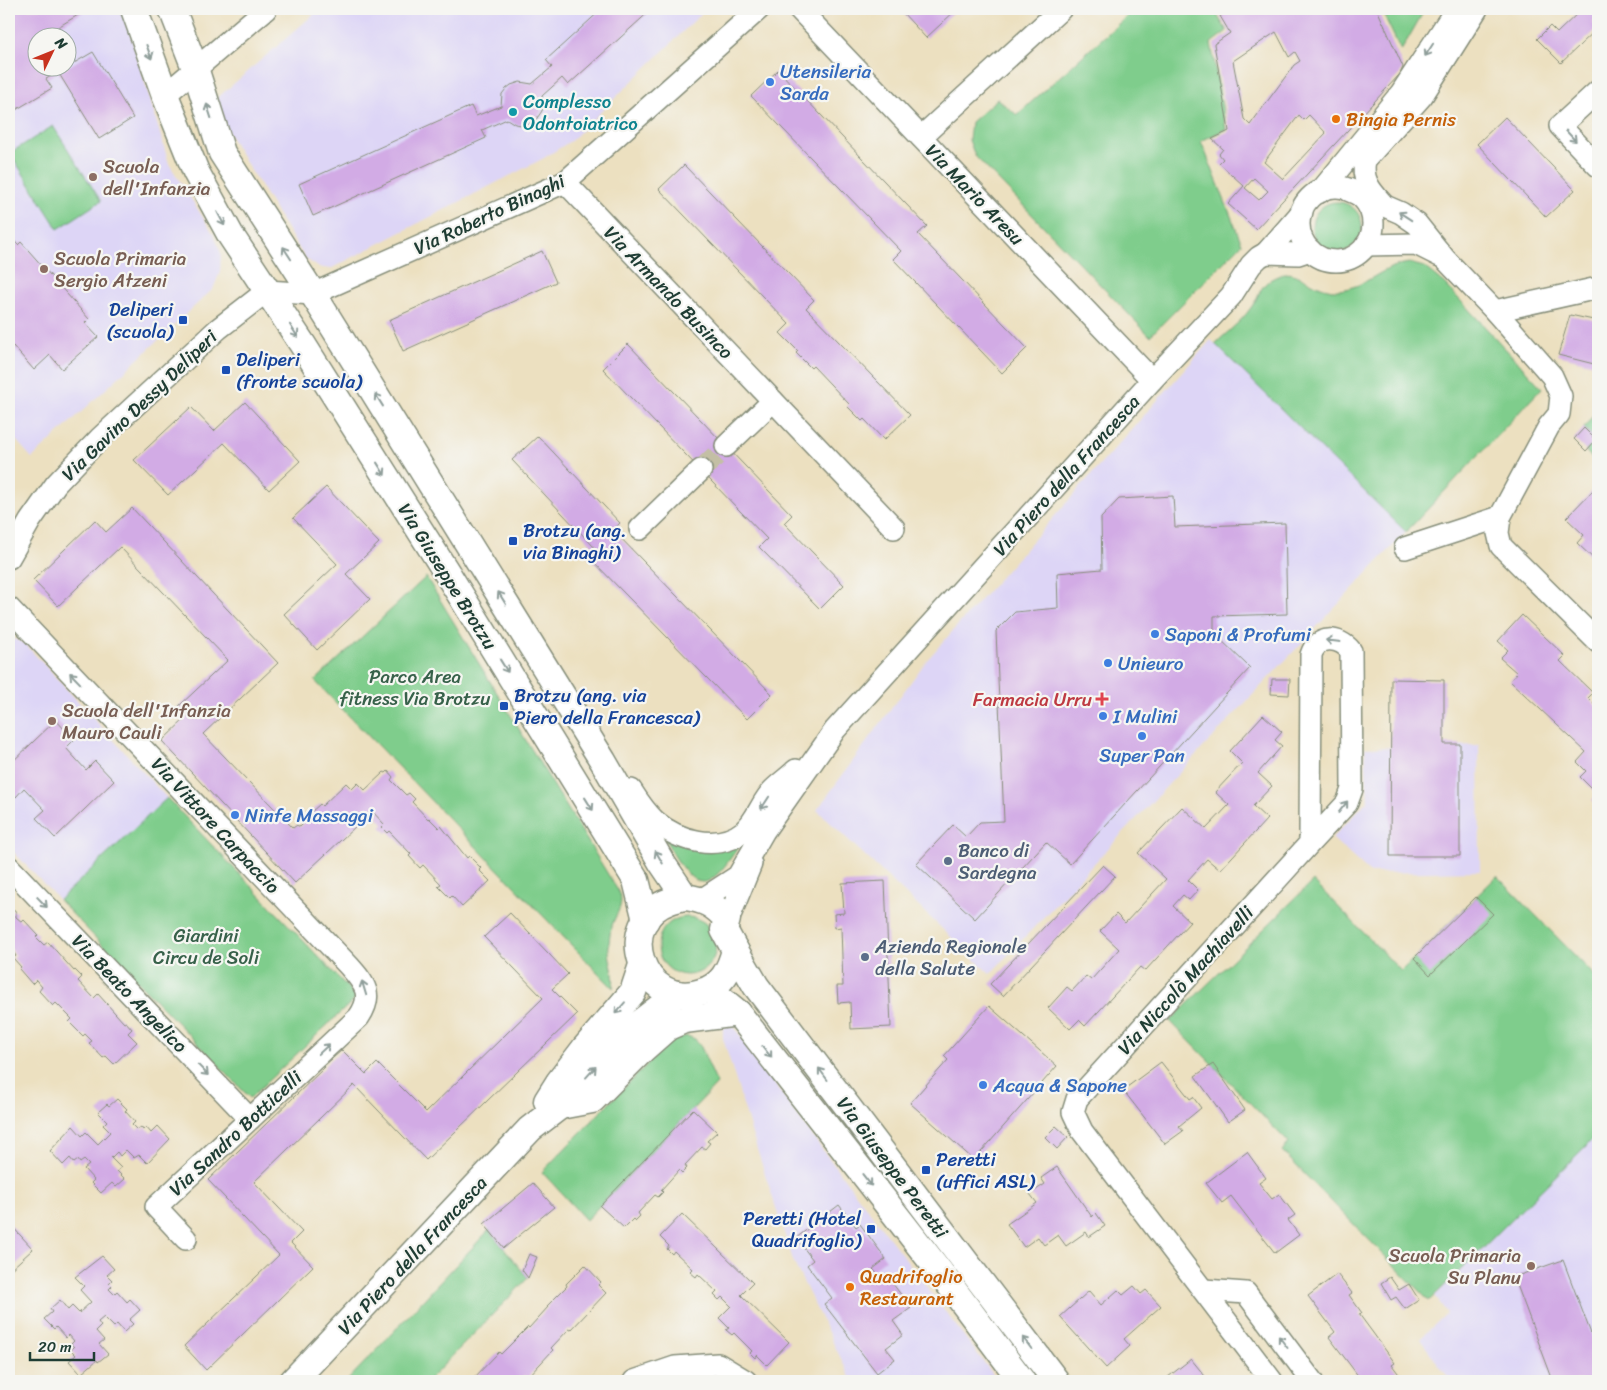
<svg xmlns="http://www.w3.org/2000/svg" width="1607" height="1390" font-family="Sriracha,sans-serif">
<style>
.built{fill:#ddd5f6;fill-rule:evenodd}
.green{fill:#7fcd8c;stroke:#4f8560}
.building{fill:#d2abe5;fill-rule:evenodd}
.lines{fill:none;stroke-linecap:round;stroke-linejoin:round}
.minor-tunnel{stroke:#c3bfa4;stroke-width:21;stroke-dasharray:21 11;stroke-linecap:butt}
.minor-casing{stroke:#868e7a;stroke-width:24}
.tertiary-casing{stroke:#868e7a;stroke-width:29}
.minor{stroke:#fff;stroke-width:21}
.tertiary{stroke:#fff;stroke-width:26}
.oneway{stroke:#8f9e9a}
.shop-dot{fill:#3f7fe0;stroke:#f6f6f2;stroke-width:2}
.culture-dot{fill:#0f9aa8;stroke:#f6f6f2;stroke-width:2}
.food-dot{fill:#e8710a;stroke:#f6f6f2;stroke-width:2}
.education-dot{fill:#8d6e63;stroke:#f6f6f2;stroke-width:2}
.transit-dot{fill:#1a4fb4;stroke:#f6f6f2;stroke-width:2}
.health-dot{fill:#e0444e;stroke:#f6f6f2;stroke-width:2}
.service-dot{fill:#5c6f8a;stroke:#f6f6f2;stroke-width:2}
.labels{text-anchor:middle;stroke-width:4.5;stroke-linejoin:round;paint-order:stroke}
.shop-label{font-size:19px;fill:#366cbe;stroke:#f6f6f2;text-anchor:start}
.culture-label{font-size:19px;fill:#0d838f;stroke:#f6f6f2;text-anchor:start}
.food-label{font-size:19px;fill:#c56008;stroke:#f6f6f2;text-anchor:start}
.education-label{font-size:19px;fill:#785e54;stroke:#f6f6f2;text-anchor:start}
.street-label{font-size:19px;fill:#1f3d34;stroke:#f6f6f2}
.transit-label{font-size:19px;fill:#164399;stroke:#f6f6f2;text-anchor:start}
.park-label{font-size:19px;fill:#37614a;stroke:#f6f6f2}
.health-label{font-size:19px;fill:#be3a42;stroke:#f6f6f2;text-anchor:end}
.service-label{font-size:19px;fill:#4e5e75;stroke:#f6f6f2;text-anchor:start}
</style>
<rect width="100%" height="100%" fill="#f6f6f2"/>
<filter id="ink" filterUnits="userSpaceOnUse"><feTurbulence type="fractalNoise" baseFrequency=".02" numOctaves="2"/><feDisplacementMap in="SourceGraphic" scale="10" xChannelSelector="R" yChannelSelector="G"/><feConvolveMatrix kernelMatrix="1 2 1 2 8 2 1 2 1" color-interpolation-filters="sRGB"/></filter>
<filter id="wash" filterUnits="userSpaceOnUse"><feTurbulence type="fractalNoise" baseFrequency=".0096" numOctaves="4" result="noise"/><feDisplacementMap in="SourceGraphic" scale="20" xChannelSelector="R" yChannelSelector="G"/><feGaussianBlur stdDeviation="1.12" result="paint"/><feColorMatrix in="noise" values="0 0 0 0 0 0 0 0 0 0 0 0 0 0 0 0 0 1.4 0 .05"/><feComposite in="paint" operator="in"/></filter>
<g filter="url(#wash)">
<rect width="100%" height="100%" fill="#ece0c0"/>
<g class="built">
<path d="M9,9H123L169,164L214,235L221,253L220,272L213,289L32,458L9,432ZM38,38H68V68H38Z"/>
<path d="M320,9H706L572,140L544,158L330,269L318,267L305,258L223,125L215,100Z"/>
<path d="M1211,340L1406,532L990,974L817,810L927,660Z"/>
<path d="M12,639L18,640L25,644L167,798L59,900L9,847V641Z"/>
<path d="M1479,745L1480,871L1370,873L1332,838L1368,800L1365,748Z"/>
<path d="M733,1026L812,1136L998,1381H852L794,1263L752,1134L723,1038V1027Z"/>
<path d="M1598,1134V1381H1451L1420,1339L1447,1313L1435,1296Z"/>
</g>
<g class="green">
<path d="M1135,9H1227L1217,15L1227,31L1211,43L1226,129L1201,141L1242,244L1150,336L975,156L969,140L971,122L997,99L1017,115Z"/>
<path d="M1381,9H1425L1401,51Z"/>
<path d="M53,126L101,201L58,229L10,153Z"/>
<circle cx="1337" cy="227" r="25"/>
<path d="M1409,263L1424,267L1444,283L1542,388L1406,532L1215,344C1226,333 1241,322 1250,309C1261,295 1259,283 1278,276C1281,275 1283,273 1285,273C1301,272 1318,292 1339,290C1366,288 1381,266 1409,263Z"/>
<path d="M1598,395V466L1586,451L1596,440L1584,428L1594,414Z"/>
<path d="M426,577L620,894C623,907 617,912 613,923C610,929 610,936 609,942C607,958 616,973 613,988L315,681Z"/>
<path d="M167,798L357,997L250,1098L59,900Z"/>
<path d="M663,835L741,844C732,855 723,872 710,880C690,892 671,849 663,835Z"/>
<path d="M1497,876L1598,979V1134L1429,1301L1282,1151L1289,1143L1170,1021L1313,881L1401,971Z"/>
<circle cx="687" cy="946" r="29"/>
<path d="M687,1036L695,1039L701,1047L717,1084L586,1220L542,1172L665,1046L676,1039Z"/>
<path d="M489,1230L528,1278L428,1381H347Z"/>
</g>
<g id="blocks">
<g class="building">
<path d="M9,9H88L48,33L51,38H38V68H68V64L69,66L93,52L133,118L99,139L58,72L46,79L52,88L9,114Z"/>
<path d="M602,9H652L568,85L562,78L542,96L543,105L542,111L535,121L530,124L521,125L515,124L507,119L482,130L486,138L313,216L299,184L471,106L476,116L501,106L502,94L506,89L511,85L520,82L532,84L552,67L546,60Z"/>
<path d="M906,9H957L926,38L902,12Z"/>
<path d="M1232,9H1377L1403,67L1400,74L1256,229L1228,204L1244,186L1219,163L1223,159L1219,154L1223,149L1212,139L1229,131L1214,44L1230,33L1220,16ZM1276,32L1289,57L1295,52L1300,61L1294,65L1250,125L1244,119L1233,61ZM1299,115L1304,120L1309,115L1326,133L1283,179L1264,162ZM1254,178L1268,191L1259,200L1245,188Z"/>
<path d="M1580,9H1598V18L1593,23L1598,28L1561,63L1537,39L1550,26L1557,33L1581,10Z"/>
<path d="M778,70L927,226L918,234L1027,348L1002,373L893,259L901,251L751,96Z"/>
<path d="M1505,117L1575,190L1546,217L1477,144Z"/>
<path d="M684,165L814,300L806,308L910,415L884,440L864,419L862,421L847,406L849,404L813,366L811,368L796,353L798,351L780,333L789,324L659,189Z"/>
<path d="M9,235L18,245L21,242L89,319L85,323L98,337L62,369L50,355L34,370L13,346L9,349Z"/>
<path d="M542,251L556,282L403,351L389,320Z"/>
<path d="M1570,315L1598,321V365L1558,355Z"/>
<path d="M628,344L792,515L784,523L844,585L820,609L759,547L767,539L603,369Z"/>
<path d="M245,402L300,461L269,490L224,443L168,495L134,460L191,407L214,431Z"/>
<path d="M1584,428L1596,440L1586,451L1574,439Z"/>
<path d="M538,436L620,523L613,530L772,694L747,719L587,555L595,548L512,460Z"/>
<path d="M1598,485V563L1577,543L1584,535L1566,518Z"/>
<path d="M326,487L379,543L346,574L370,599L317,650L284,614L337,564L293,518Z"/>
<path d="M1173,496L1175,527L1285,523L1287,614L1214,616V633L1250,668L1070,864L1046,842L975,919L916,864L953,825L966,837L980,822L1004,821L996,631L1015,612L1058,608L1057,573L1102,569L1101,518L1119,499Z"/>
<path d="M132,508L278,663L203,734L293,828L297,825L300,827L312,815L310,813L320,804L322,806L346,783L352,789L358,783L365,790L384,772L386,773L388,771L393,777L391,780L406,795L409,793L415,799L412,802L428,819L429,818L439,828L441,826L467,858L469,856L481,868L479,870L490,881L462,907L452,896L450,898L438,886L441,884L423,865L420,868L409,856L411,854L389,831L387,833L381,827L384,824L372,811L295,883L162,741L187,717L178,707L228,660L120,547L58,606L33,580L95,520L106,532Z"/>
<path d="M1522,615L1565,656L1560,661L1593,693L1588,698L1598,708V805L1592,800L1598,795L1580,777L1586,771L1577,762L1586,752L1510,681L1517,673L1500,658L1508,650L1498,641Z"/>
<path d="M1272,679H1290L1289,695L1271,694Z"/>
<path d="M1391,679L1444,680V744H1460V856H1390Z"/>
<path d="M1263,715L1282,732L1275,740L1282,746L1258,773L1272,786L1253,806L1267,819L1220,870L1207,859L1188,880L1198,890L1189,900L1183,895L1173,906L1190,922L1145,971L1140,967L1085,1026L1079,1020L1070,1029L1048,1008L1067,987L1072,991L1086,976L1091,980L1119,949L1100,931L1116,914L1125,923L1166,879L1138,853L1182,807L1206,829L1229,805L1215,792L1242,763L1230,751Z"/>
<path d="M56,720L74,740L66,748L86,770L95,761L114,781L55,838L36,818L45,810L24,788L16,797L9,790V765Z"/>
<path d="M1103,865L1115,876L1003,996L990,984Z"/>
<path d="M885,881L891,1027L851,1029L850,1002L838,1003L837,986H843L841,927L835,928L834,914L844,913L842,883Z"/>
<path d="M1476,897L1493,914L1430,975L1414,958Z"/>
<path d="M9,907H11V911H16V917L22,922L24,920L38,935L36,937L44,945L48,942L74,971L75,970L82,977L78,981L94,998L98,994L124,1023L126,1022L132,1029L128,1033L137,1042L114,1064L106,1056L103,1058L89,1043L92,1041L85,1034L83,1036L69,1022L72,1019L56,1003L53,1006L39,991L42,987L36,980L32,984L19,969L21,967L13,958L16,956L9,946Z"/>
<path d="M510,913L568,974L552,989L577,1014L426,1160L354,1085L254,1182L302,1232L291,1243L313,1266L206,1370L184,1346L279,1255L208,1180L325,1067L324,1066L342,1050L366,1074L377,1063L426,1112L543,998L484,937Z"/>
<path d="M989,1006L1057,1066L974,1160L910,1103L948,1060L944,1056Z"/>
<path d="M1161,1062L1190,1099L1193,1097L1201,1108L1179,1126L1183,1131L1165,1144L1123,1090Z"/>
<path d="M1213,1064L1245,1110L1228,1122L1195,1076Z"/>
<path d="M117,1099L127,1109L125,1111L135,1122L132,1125L137,1130L141,1127L143,1130L146,1127L151,1133L158,1126L170,1139L147,1163L139,1155L134,1158L126,1150L120,1156L117,1152L111,1158L121,1168L117,1171L125,1179L116,1187L112,1183L101,1193L91,1183L94,1180L84,1169L89,1165L84,1160L80,1163L78,1160L74,1163L70,1158L63,1165L50,1151L73,1126L82,1136L86,1132L98,1144L110,1132L103,1125L107,1121L98,1112L107,1104L109,1106Z"/>
<path d="M693,1109L717,1132L707,1141L710,1143L705,1149L702,1147L685,1165L687,1168L682,1173L679,1170L661,1190L663,1192L658,1197L655,1195L638,1213L640,1216L635,1221L633,1219L624,1228L600,1206Z"/>
<path d="M1056,1126L1068,1137L1057,1149L1045,1137Z"/>
<path d="M1247,1152L1266,1178L1259,1183L1272,1199L1279,1194L1295,1215L1288,1220L1299,1235L1275,1253L1231,1196L1222,1203L1206,1183Z"/>
<path d="M1057,1167L1092,1217L1096,1213L1105,1226L1089,1237L1086,1232L1066,1246L1058,1235L1044,1245L1038,1237L1024,1247L1007,1224L1037,1203L1030,1194L1045,1184L1041,1178Z"/>
<path d="M533,1183L554,1207L504,1248L484,1224Z"/>
<path d="M839,1205L856,1227L860,1224L886,1259L873,1269L882,1280L887,1276L911,1308L893,1321L903,1335L886,1348L895,1359L877,1373L824,1304L832,1298L807,1265L813,1260L796,1238Z"/>
<path d="M682,1214L753,1283L741,1295L789,1342L767,1365L757,1355L755,1358L750,1353L752,1351L734,1333L732,1335L726,1330L729,1328L719,1318L731,1306L722,1297L719,1300L714,1295L717,1292L698,1274L696,1277L690,1272L693,1269L674,1251L672,1254L667,1249L669,1246L660,1237Z"/>
<path d="M9,1223L33,1249L9,1271Z"/>
<path d="M529,1254L537,1257L528,1278L522,1270Z"/>
<path d="M102,1256L114,1269L107,1275L112,1280L109,1283L112,1286L109,1289L114,1294L117,1291L127,1302L130,1299L140,1310L129,1320L133,1324L124,1332L117,1324L114,1327L104,1317L98,1322L101,1326L96,1331L104,1340L99,1344L108,1354L98,1362L97,1360L81,1374L69,1361L76,1355L71,1350L74,1347L71,1344L74,1341L69,1335L66,1338L56,1327L54,1329L44,1319L52,1312L50,1309L60,1300L68,1310L72,1306L79,1313L91,1302L80,1290L84,1286L75,1277Z"/>
<path d="M1563,1260L1598,1352V1381H1544L1552,1378L1514,1277Z"/>
<path d="M585,1265L601,1282L598,1285L606,1293L571,1330L569,1329L551,1348L553,1350L527,1378L524,1375L518,1381H471L499,1352L501,1354L528,1327L529,1328L548,1307L547,1306L567,1286L566,1284Z"/>
<path d="M1337,1274L1352,1293L1349,1295L1362,1313L1359,1314L1395,1363L1392,1365L1404,1381H1362L1329,1337L1335,1332L1308,1296Z"/>
<path d="M1390,1277L1399,1290L1409,1284L1419,1300L1405,1309L1396,1297L1391,1300L1381,1283Z"/>
<path d="M1134,1286L1141,1294L1146,1290L1161,1306L1124,1339L1130,1346L1106,1368L1060,1317L1089,1291L1101,1305L1118,1290L1123,1295Z"/>
<path d="M1191,1359L1209,1381H1163Z"/>
</g>
</g>
</g>
<g filter="url(#ink)">
<use href="#blocks" fill-opacity="0" stroke="#868e7a" stroke-width="1"/>
<g class="lines">
<path class="minor-tunnel" d="M701,470L726,446"/>
<defs>
<g id="minor">
<path d="M799,9L1152,380"/>
<path d="M1598,91L1560,126L1598,166"/>
<path d="M165,95L266,9"/>
<path d="M921,137L1061,9"/>
<path d="M565,182L894,528"/>
<circle cx="1336" cy="224" r="37"/>
<path d="M1348,190L1401,213L1417,224L1445,259L1495,311L1552,376L1561,396L1559,414L1549,426L1500,517L1498,533L1501,546L1598,642"/>
<path d="M1320,192L1401,93L1456,9"/>
<path d="M1382,203C1370,190 1361,179 1365,160L1422,96L1477,9"/>
<path d="M1366,245L1416,244L1440,256"/>
<path d="M1266,253L1302,212"/>
<path d="M1495,311L1598,288"/>
<path d="M726,446L773,401"/>
<path d="M640,529L701,470"/>
<path d="M1405,548L1500,517"/>
<path d="M9,558L30,521L56,484L100,438L218,329L267,291L313,294L565,182L759,9"/>
<path d="M9,608L349,966C365,984 374,995 359,1017L156,1207L186,1239"/>
<path d="M631,790C638,801 645,812 655,821C678,841 718,852 744,831C757,820 761,802 773,790C780,783 789,777 796,770"/>
<path d="M9,867L250,1119"/>
<path d="M701,900L738,876L764,831L835,730L1152,380L1231,296L1251,265L1259,257L1266,253L1298,254L1310,250"/>
<path d="M724,930L751,864"/>
<path d="M1204,1290L1246,1293L1312,1381"/>
<path d="M634,1381L675,1367L718,1364L746,1381"/>
<path d="M1272,1381L1082,1131L1073,1112L1077,1099L1310,843L1347,803L1352,789L1351,651C1339,636 1317,635 1311,655L1310,843"/>
</g>
<g id="tertiary">
<path d="M134,9L165,95L196,172L231,236L303,345L447,573L636,880L646,920"/>
<path d="M172,9L195,68L222,153L313,294L603,761L662,863L685,897"/>
<path d="M685,897C705,900 713,904 727,919L724,930L735,950C730,970 722,986 701,992C642,1011 612,921 670,901C675,899 680,898 685,897Z"/>
<path d="M735,950L756,986L1056,1381"/>
<path d="M710,990L738,1013L937,1268L1022,1381"/>
<path d="M547,1101L559,1082L585,1048L633,992L642,965"/>
<path d="M560,1106L592,1100L642,1050L668,1027L684,1020L738,1013"/>
<path d="M293,1381L530,1129L560,1106L624,1035L677,994"/>
</g>
</defs>
<use href="#minor" class="minor-casing"/>
<use href="#tertiary" class="tertiary-casing"/>
<use href="#minor" class="minor"/>
<use href="#tertiary" class="tertiary"/>
</g>
<defs><path id="oneway-shaft" d="M-6 0H5M1.5-3L5.5 0L1.5 3" fill="none" stroke-width="1.6" stroke-linecap="round" stroke-linejoin="round" transform="scale(1.25)"/></defs>
<g class="oneway">
<use href="#oneway-shaft" transform="translate(1429 50) rotate(123)"/>
<use href="#oneway-shaft" transform="translate(149 52) rotate(70)"/>
<use href="#oneway-shaft" transform="translate(209 111) rotate(-108)"/>
<use href="#oneway-shaft" transform="translate(1571 136) rotate(47)"/>
<use href="#oneway-shaft" transform="translate(1405 216) rotate(-147)"/>
<use href="#oneway-shaft" transform="translate(221 219) rotate(62)"/>
<use href="#oneway-shaft" transform="translate(287 253) rotate(-123)"/>
<use href="#oneway-shaft" transform="translate(294 331) rotate(57)"/>
<use href="#oneway-shaft" transform="translate(379 400) rotate(-122)"/>
<use href="#oneway-shaft" transform="translate(381 469) rotate(58)"/>
<use href="#oneway-shaft" transform="translate(502 598) rotate(-122)"/>
<use href="#oneway-shaft" transform="translate(1333 641) rotate(-173)"/>
<use href="#oneway-shaft" transform="translate(504 666) rotate(58)"/>
<use href="#oneway-shaft" transform="translate(75 678) rotate(-134)"/>
<use href="#oneway-shaft" transform="translate(765 803) rotate(123)"/>
<use href="#oneway-shaft" transform="translate(589 804) rotate(58)"/>
<use href="#oneway-shaft" transform="translate(1343 807) rotate(-52)"/>
<use href="#oneway-shaft" transform="translate(659 857) rotate(-120)"/>
<use href="#oneway-shaft" transform="translate(42 902) rotate(46)"/>
<use href="#oneway-shaft" transform="translate(364 988) rotate(-107)"/>
<use href="#oneway-shaft" transform="translate(620 1008) rotate(131)"/>
<use href="#oneway-shaft" transform="translate(324 1049) rotate(-43)"/>
<use href="#oneway-shaft" transform="translate(767 1052) rotate(52)"/>
<use href="#oneway-shaft" transform="translate(203 1070) rotate(46)"/>
<use href="#oneway-shaft" transform="translate(591 1072) rotate(-48)"/>
<use href="#oneway-shaft" transform="translate(823 1074) rotate(-127)"/>
<use href="#oneway-shaft" transform="translate(867 1180) rotate(52)"/>
<use href="#oneway-shaft" transform="translate(1283 1342) rotate(-127)"/>
<use href="#oneway-shaft" transform="translate(1027 1343) rotate(-127)"/>
</g>
</g>
<g class="shop-dot">
<circle cx="770" cy="82" r="5"/>
<circle cx="1155" cy="634" r="5"/>
<circle cx="1108" cy="663" r="5"/>
<circle cx="1103" cy="716" r="5"/>
<circle cx="1142" cy="736" r="5"/>
<circle cx="235" cy="815" r="5"/>
<circle cx="983" cy="1085" r="5"/>
</g>
<circle class="culture-dot" cx="513" cy="112" r="5"/>
<g class="food-dot">
<circle cx="1336" cy="119" r="5"/>
<circle cx="850" cy="1287" r="5"/>
</g>
<g class="education-dot">
<circle cx="93" cy="177" r="5"/>
<circle cx="44" cy="269" r="5"/>
<circle cx="52" cy="721" r="5"/>
<circle cx="1531" cy="1266" r="5"/>
</g>
<g class="transit-dot">
<rect x="178" y="315" width="10" height="10" rx="2.5"/>
<rect x="221" y="365" width="10" height="10" rx="2.5"/>
<rect x="508" y="536" width="10" height="10" rx="2.5"/>
<rect x="499" y="701" width="10" height="10" rx="2.5"/>
<rect x="921" y="1165" width="10" height="10" rx="2.5"/>
<rect x="866" y="1224" width="10" height="10" rx="2.5"/>
</g>
<path class="health-dot" d="M1099.5 691.5h5v5h5v5h-5v5h-5v-5h-5v-5h5z"/>
<g class="service-dot">
<circle cx="948" cy="861" r="5"/>
<circle cx="865" cy="957" r="5"/>
</g>
<g class="labels">
<g class="shop-label">
<text x="780" y="78">Utensileria<tspan x="780" dy="22">Sarda</tspan></text>
<text x="1165" y="641">Saponi &amp; Profumi</text>
<text x="1118" y="670">Unieuro</text>
<text x="1113" y="723">I Mulini</text>
<text x="1142" y="762" text-anchor="middle">Super Pan</text>
<text x="245" y="822">Ninfe Massaggi</text>
<text x="993" y="1092">Acqua &amp; Sapone</text>
</g>
<g class="culture-label">
<text x="523" y="108">Complesso<tspan x="523" dy="22">Odontoiatrico</tspan></text>
</g>
<g class="food-label">
<text x="1346" y="126">Bingia Pernis</text>
<text x="860" y="1283">Quadrifoglio<tspan x="860" dy="22">Restaurant</tspan></text>
</g>
<g class="education-label">
<text x="103" y="173">Scuola<tspan x="103" dy="22">dell'Infanzia</tspan></text>
<text x="54" y="265">Scuola Primaria<tspan x="54" dy="22">Sergio Atzeni</tspan></text>
<text x="62" y="717">Scuola dell'Infanzia<tspan x="62" dy="22">Mauro Cauli</tspan></text>
<text x="1521" y="1262" text-anchor="end">Scuola Primaria<tspan x="1521" dy="22">Su Planu</tspan></text>
</g>
<g class="street-label">
<text transform="translate(975 194) rotate(46)" y="7">Via Mario Aresu</text>
<text transform="translate(489 214) rotate(-25)" y="7">Via Roberto Binaghi</text>
<text transform="translate(669 292) rotate(46)" y="7">Via Armando Businco</text>
<text transform="translate(139 405) rotate(-44)" y="7">Via Gavino Dessy Deliperi</text>
<text transform="translate(1066 475) rotate(-48)" y="7">Via Piero della Francesca</text>
<text transform="translate(448 576) rotate(58)" y="7">Via Giuseppe Brotzu</text>
<text transform="translate(216 825) rotate(47)" y="7">Via Vittore Carpaccio</text>
<text transform="translate(1185 980) rotate(-48)" y="7">Via Niccolò Machiavelli</text>
<text transform="translate(130 993) rotate(46)" y="7">Via Beato Angelico</text>
<text transform="translate(235 1133) rotate(-43)" y="7">Via Sandro Botticelli</text>
<text transform="translate(893 1167) rotate(53)" y="7">Via Giuseppe Peretti</text>
<text transform="translate(412 1255) rotate(-47)" y="7">Via Piero della Francesca</text>
</g>
<g class="transit-label">
<text x="173" y="316" text-anchor="end">Deliperi<tspan x="173" dy="22">(scuola)</tspan></text>
<text x="236" y="366">Deliperi<tspan x="236" dy="22">(fronte scuola)</tspan></text>
<text x="523" y="537">Brotzu (ang.<tspan x="523" dy="22">via Binaghi)</tspan></text>
<text x="514" y="702">Brotzu (ang. via<tspan x="514" dy="22">Piero della Francesca)</tspan></text>
<text x="936" y="1166">Peretti<tspan x="936" dy="22">(uffici ASL)</tspan></text>
<text x="861" y="1225" text-anchor="end">Peretti (Hotel<tspan x="861" dy="22">Quadrifoglio)</tspan></text>
</g>
<g class="park-label">
<text x="415" y="683">Parco Area<tspan x="415" dy="22">fitness Via Brotzu</tspan></text>
<text x="206" y="942">Giardini<tspan x="206" dy="22">Circu de Soli</tspan></text>
</g>
<g class="health-label">
<text x="1092" y="706">Farmacia Urru</text>
</g>
<g class="service-label">
<text x="958" y="857">Banco di<tspan x="958" dy="22">Sardegna</tspan></text>
<text x="875" y="953">Azienda Regionale<tspan x="875" dy="22">della Salute</tspan></text>
</g>
</g>
<rect width="1607" height="1390" fill="none" stroke="#f6f6f2" stroke-width="30"/>
<g transform="translate(52 52) rotate(47)"><circle r="24" fill="#f6f6f2" stroke="#a0aca6"/>
<path d="M0-4L9 19L0 12L-9 19Z" fill="#c8321e"/>
<text y="-8" font-size="14" font-weight="bold" text-anchor="middle" fill="#1f3d34">N</text>
</g>
<path d="M30 1352v8h64v-8" fill="none" stroke="#1f3d34" stroke-width="2.5"/>
<text x="38" y="1352" font-size="15" fill="#1f3d34" stroke="#f6f6f2" stroke-width="4" paint-order="stroke">20 m</text>
</svg>
